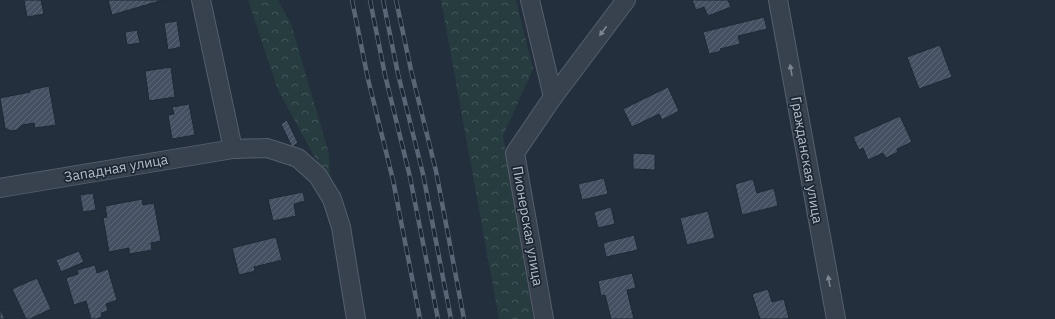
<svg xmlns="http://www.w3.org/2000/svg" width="1055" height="319" font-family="'IBM Plex Sans',sans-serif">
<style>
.forest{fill:url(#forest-crowns)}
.building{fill:url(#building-hatch);stroke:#1f2835}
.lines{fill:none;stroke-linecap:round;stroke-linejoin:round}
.minor-casing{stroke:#565f6c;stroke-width:20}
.minor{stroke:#38414e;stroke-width:18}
.rail-casing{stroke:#5a6575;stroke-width:4.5}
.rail{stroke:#1d2633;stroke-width:3;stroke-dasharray:9;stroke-linecap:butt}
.oneway{fill:#7c8592}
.labels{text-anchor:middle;stroke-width:3.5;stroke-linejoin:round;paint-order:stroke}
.street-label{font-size:14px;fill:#b4bcc9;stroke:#1d2633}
</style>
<defs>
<pattern id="forest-crowns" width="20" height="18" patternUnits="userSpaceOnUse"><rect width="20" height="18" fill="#263c3f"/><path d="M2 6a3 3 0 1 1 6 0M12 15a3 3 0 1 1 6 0" fill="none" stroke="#435659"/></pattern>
<pattern id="building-hatch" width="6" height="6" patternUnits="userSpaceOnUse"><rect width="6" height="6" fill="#455162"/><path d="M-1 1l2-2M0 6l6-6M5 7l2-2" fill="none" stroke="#5d6877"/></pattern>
</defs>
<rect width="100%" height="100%" fill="#242f3e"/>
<g class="forest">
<path d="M248,0H278L291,24L329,154L330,185L278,90Z"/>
<path d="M441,0H516L533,69L503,136L533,319H499Z"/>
</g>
<g class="building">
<path d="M24,0H41L44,14L27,17Z"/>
<path d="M108,0H163L112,15Z"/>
<path d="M692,0H728L731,7L708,16L704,7L696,10Z"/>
<path d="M764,17L767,29L738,36L740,44L720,49L721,51L709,54L703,32Z"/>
<path d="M177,21L181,47L168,50L164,23Z"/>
<path d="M137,30L140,43L127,45L125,32Z"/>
<path d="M940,45L952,77L919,89L907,57Z"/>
<path d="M171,67L175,97L149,101L145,71Z"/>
<path d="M49,86L56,125L35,128L34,123L22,125L17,130L11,131L5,128L0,98L30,92V90Z"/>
<path d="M668,87L679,111L662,120L659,114L632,127L623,109Z"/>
<path d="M189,104L195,135L172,139L168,115L174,114L172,107Z"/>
<path d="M900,116L912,142L897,149L898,152L886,158L883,153L868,160L863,148L859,150L853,137Z"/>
<path d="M287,120L298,143L292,147L281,124Z"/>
<path d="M633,153L655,154V170L633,169Z"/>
<path d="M604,178L608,194L582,200L578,184Z"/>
<path d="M753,179L757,193L774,188L778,206L742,215L735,184Z"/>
<path d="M303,192L305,201L294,204L296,216L273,221L268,199Z"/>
<path d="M93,193L96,210L83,212L80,195Z"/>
<path d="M142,199L143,205L154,203L161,241L151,243L152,250L129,254V248L109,252L103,218L107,217L105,206Z"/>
<path d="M611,207L615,224L598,228L594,212Z"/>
<path d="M708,211L715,238L687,245L680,218Z"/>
<path d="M634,235L638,250L606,257L603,243Z"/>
<path d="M276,237L282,260L254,267L255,271L239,275L232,248Z"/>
<path d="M79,251L84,262L61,272L56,260Z"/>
<path d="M95,265L97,273L108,269L117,300L106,304L108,311L101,313L102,317L96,319H91L86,301L74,305L66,278L78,274L77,270Z"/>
<path d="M632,273L636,288L627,290L634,319H611L605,295L601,296L598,281Z"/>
<path d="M37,278L51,309L30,319H26L12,289Z"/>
<path d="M768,289L772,302L784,299L789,318L784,319H760L752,294Z"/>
<path d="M0,309L5,319H0Z"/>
</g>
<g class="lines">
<defs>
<g id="minor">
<path d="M201,0L233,149"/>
<path d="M530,0L553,97"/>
<path d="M778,0L836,319"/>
<path d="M0,188L233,149L267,148L298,158L318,176L332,199L341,227L356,319"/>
<path d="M544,319L515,153L553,97L626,0"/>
</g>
</defs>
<use href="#minor" class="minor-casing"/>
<use href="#minor" class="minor"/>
<defs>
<g id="rail">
<path d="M352,0L368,79L393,180L420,319"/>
<path d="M370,0L385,75L410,177L438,319"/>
<path d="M383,0L398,74L423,174L451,319"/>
<path d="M396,0L411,70L436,171L464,319"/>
</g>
</defs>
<use href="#rail" class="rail-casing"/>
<use href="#rail" class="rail"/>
</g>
<defs><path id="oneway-solid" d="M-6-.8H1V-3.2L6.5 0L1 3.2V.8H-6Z"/></defs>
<g class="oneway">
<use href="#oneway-solid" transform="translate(603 31) rotate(127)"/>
<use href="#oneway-solid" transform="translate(791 70) rotate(-100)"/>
<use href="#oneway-solid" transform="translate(829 281) rotate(-100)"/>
</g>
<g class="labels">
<g class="street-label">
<text transform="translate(807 160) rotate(80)" y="5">Гражданская улица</text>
<text transform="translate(116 168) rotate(-10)" y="5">Западная улица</text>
<text transform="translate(528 226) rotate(80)" y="5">Пионерская улица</text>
</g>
</g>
</svg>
